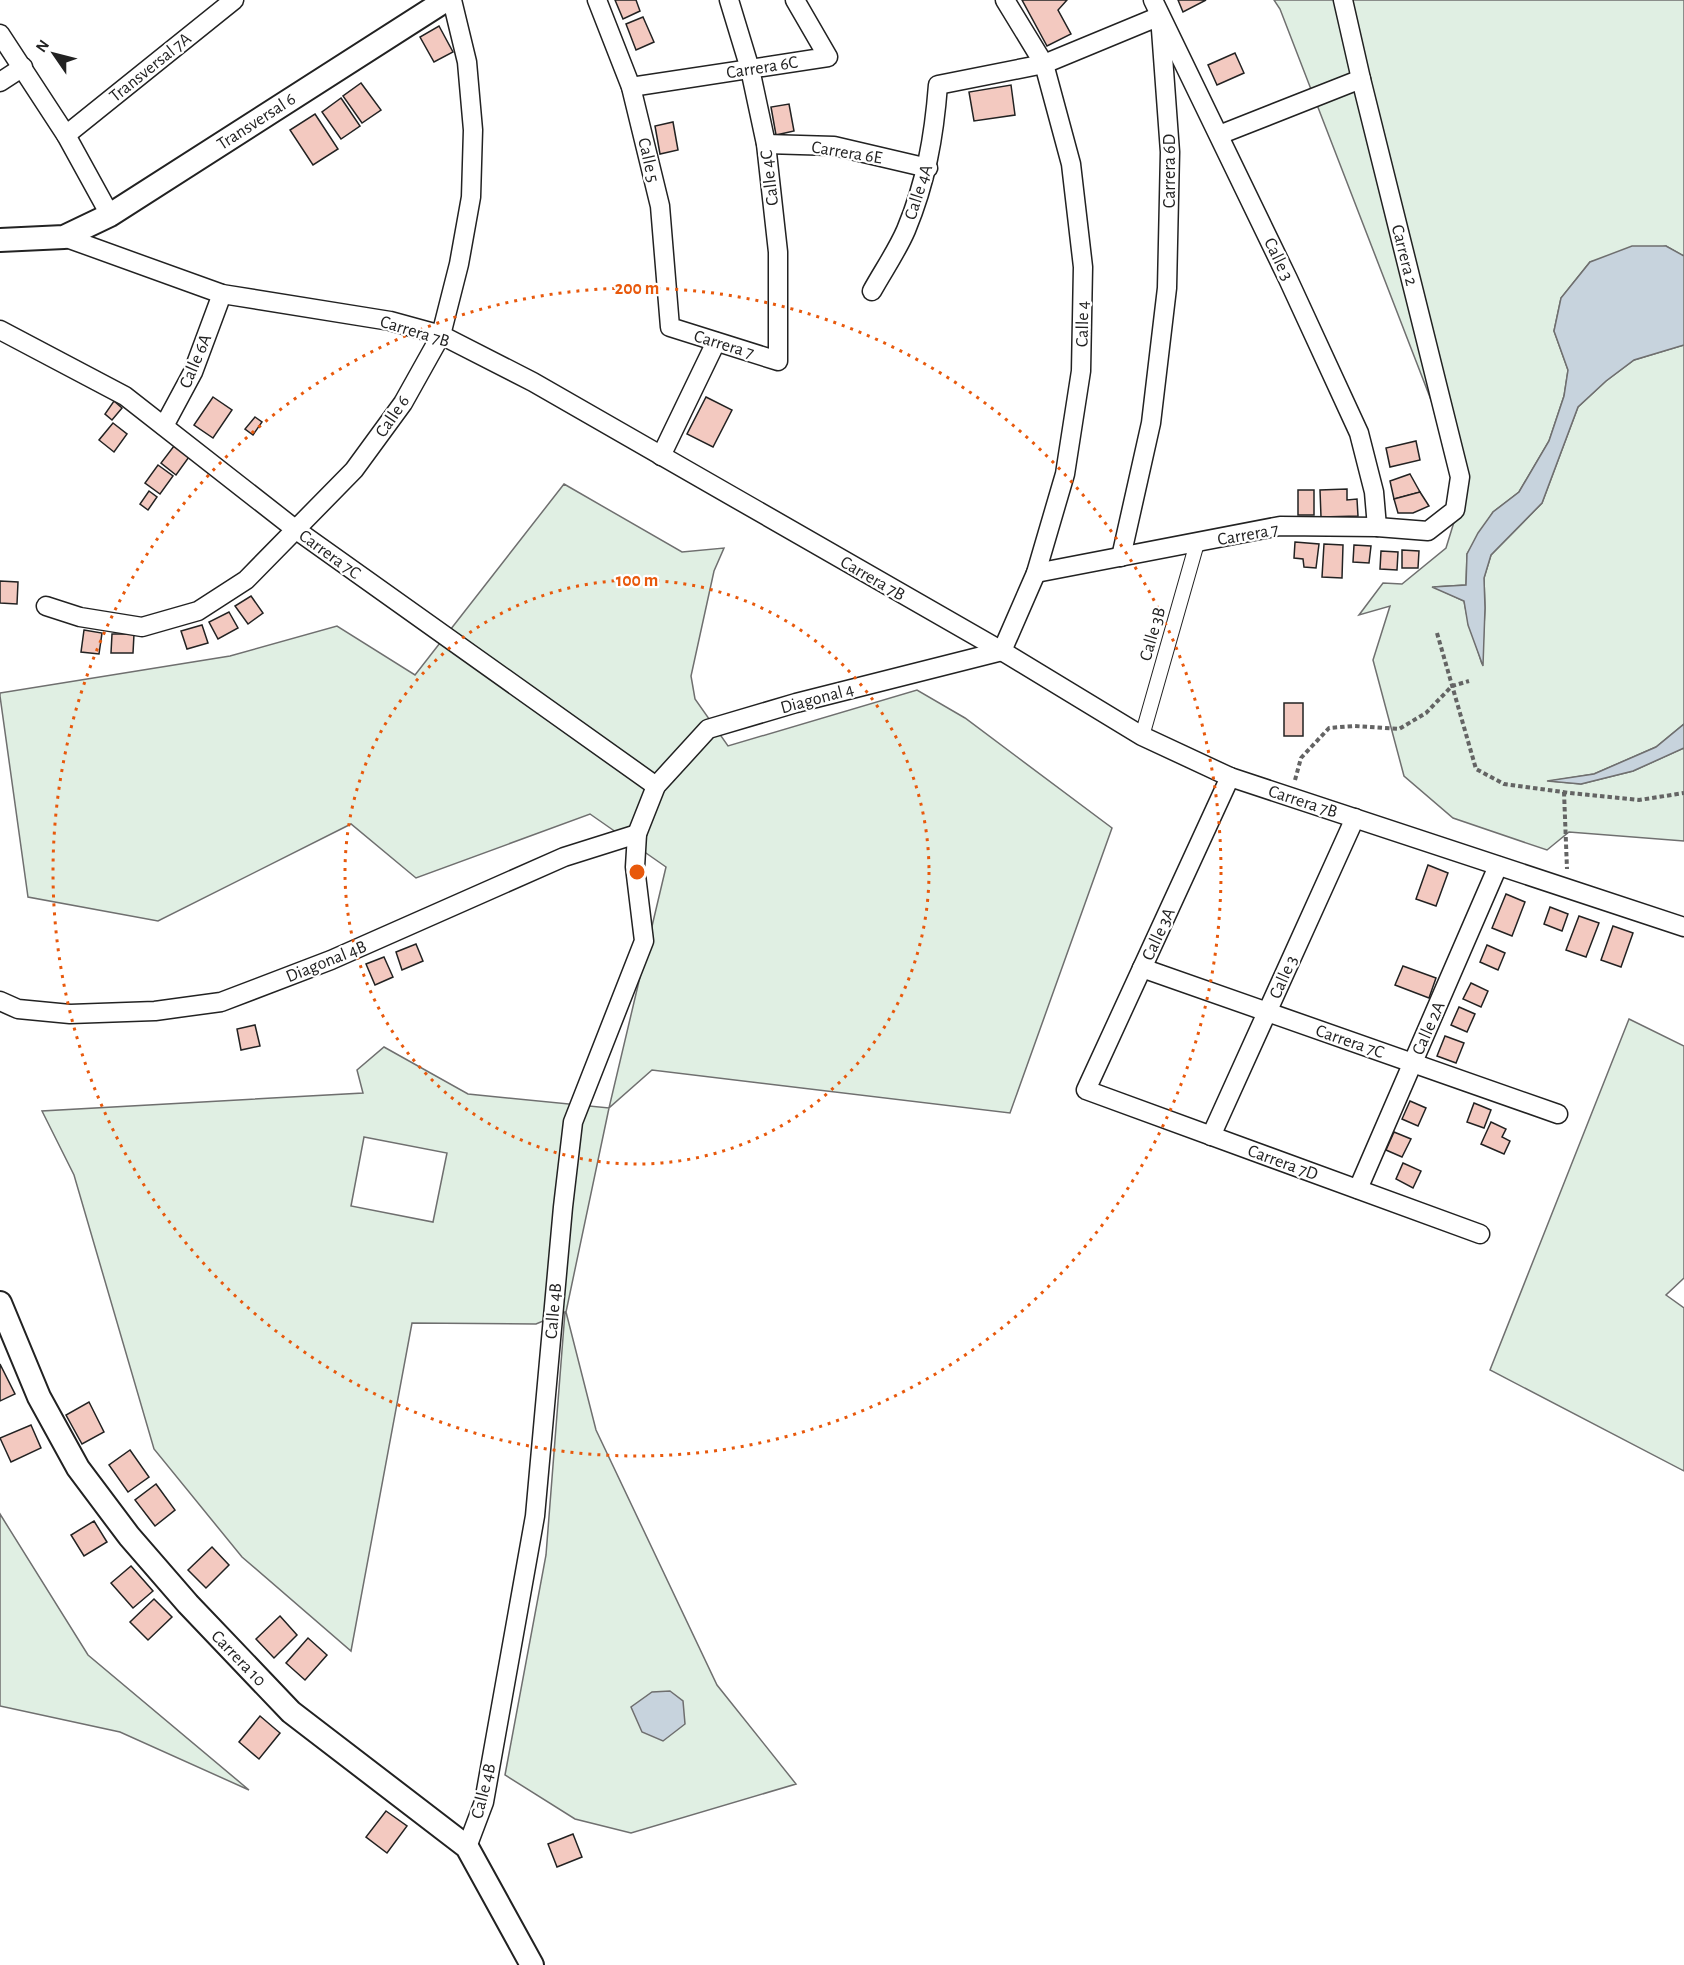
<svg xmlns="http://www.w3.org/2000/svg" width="1684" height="1965" font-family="'Alegreya Sans',sans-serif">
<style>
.green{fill:#e0efe3;stroke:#6f6f6f;stroke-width:1.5;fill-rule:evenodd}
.water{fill:#c7d3dd;stroke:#6f6f6f;stroke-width:1.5}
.building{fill:#f3c9c0;stroke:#222;stroke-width:1.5}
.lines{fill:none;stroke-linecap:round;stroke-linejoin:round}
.pedestrian-casing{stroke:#222;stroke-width:16}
.minor-casing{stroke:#222;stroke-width:21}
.tertiary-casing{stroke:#222;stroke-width:26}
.path{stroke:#646464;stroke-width:4;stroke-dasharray:4.5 3;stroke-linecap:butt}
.pedestrian{stroke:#fff;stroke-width:14}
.minor{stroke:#fff;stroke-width:18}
.tertiary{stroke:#fff;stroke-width:22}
.ring{fill:none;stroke:#e8590c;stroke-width:3;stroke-dasharray:3 6}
.labels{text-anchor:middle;stroke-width:4.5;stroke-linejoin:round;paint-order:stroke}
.street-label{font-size:18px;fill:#222;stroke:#fff}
.centre{fill:#e8590c;stroke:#fff;stroke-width:3}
.ring-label{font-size:18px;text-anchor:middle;font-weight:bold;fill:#e8590c;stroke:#fff;stroke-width:4.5;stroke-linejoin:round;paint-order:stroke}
</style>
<rect width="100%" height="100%" fill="#fff"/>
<g class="green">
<path d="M1274,0H1684V256L1666,246L1590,262L1561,298L1554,331L1568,370L1564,396L1549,441L1519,492L1493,512L1467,554L1466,585L1434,587L1464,601L1467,616L1482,664L1485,608L1484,578L1491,555L1542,503L1578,407L1606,381L1634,360L1684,345V724L1656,747L1594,774L1551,781L1581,784L1633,771L1684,748V841L1569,832L1547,850L1453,818L1404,776L1373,660L1390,606L1359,615L1383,583L1402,584L1446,548L1466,483L1443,431L1280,9Z"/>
<path d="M564,484L682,552L724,548L714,571L691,676L695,699L728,746L917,690L965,718L1112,828L1010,1113L652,1070L609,1108L566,1312L596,1430L717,1685L796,1784L631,1833L575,1819L505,1775L546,1555L565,1312L536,1324L412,1323L351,1651L242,1557L154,1449L74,1175L42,1111L363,1093L357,1070L384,1047L468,1094L609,1108L666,867L590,814L416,878L351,824L158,921L28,897L0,696V693L230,656L337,626L415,675ZM364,1137L447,1153L433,1222L351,1206Z"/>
<path d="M1629,1019L1684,1046V1278L1666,1295L1684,1308V1471L1490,1370Z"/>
<path d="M0,1514L88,1655L249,1790L120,1732L0,1706Z"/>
</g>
<g class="water">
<path d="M1632,246H1666L1684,256V345L1634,360L1606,381L1578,407L1542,503L1491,555L1484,578L1485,608L1483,666L1468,625L1464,601L1432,587L1466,585L1467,554L1478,533L1493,512L1519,492L1549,441L1564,396L1568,370L1554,331L1561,298L1590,262Z"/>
<path d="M1684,724V748L1633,771L1581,784L1547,781L1594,774L1656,747Z"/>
<path d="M670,1691L683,1701L685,1724L663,1741L642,1732L631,1707L652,1692Z"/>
</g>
<g class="building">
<path d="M615,0H636L640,11L623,19Z"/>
<path d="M1022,0H1067L1058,10L1071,34L1047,46Z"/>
<path d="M1178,0H1206L1183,12Z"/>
<path d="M643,17L654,42L636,50L626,24Z"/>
<path d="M439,26L453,52L434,62L420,37Z"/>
<path d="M1235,53L1244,73L1217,85L1208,65Z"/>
<path d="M361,83L381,110L362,123L343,96Z"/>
<path d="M1011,85L1015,115L974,121L969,92Z"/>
<path d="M341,98L360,126L341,139L322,112Z"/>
<path d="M789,104L794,131L776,135L771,107Z"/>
<path d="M315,114L338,149L313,165L290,130Z"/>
<path d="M673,122L678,150L660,154L655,126Z"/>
<path d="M213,397L232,410L213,438L194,425Z"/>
<path d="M706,397L732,410L713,447L687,434Z"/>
<path d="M114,401L122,408L112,420L105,414Z"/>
<path d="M255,417L262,422L253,435L245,429Z"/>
<path d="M113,423L127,434L114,452L99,440Z"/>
<path d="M1416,441L1420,460L1390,467L1386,448Z"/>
<path d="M174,446L189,457L176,475L161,463Z"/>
<path d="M158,465L173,476L160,494L145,483Z"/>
<path d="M1410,474L1420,492L1394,499L1390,481Z"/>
<path d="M1347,489V500L1357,499L1358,516L1321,517L1320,490Z"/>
<rect x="1298" y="490" width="16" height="25"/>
<path d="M149,491L157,497L148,510L140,504Z"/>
<path d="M1420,492L1429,506L1413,513H1398L1394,499Z"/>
<path d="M1295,542L1319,544L1316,568L1304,567L1303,559L1294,558Z"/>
<path d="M1324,544L1343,545L1342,578L1322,577Z"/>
<path d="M1354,545L1371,546L1369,563L1353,562Z"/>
<path d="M1402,550L1419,551L1418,568H1402Z"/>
<path d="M1381,551L1398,552L1397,570L1380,569Z"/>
<path d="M0,581L18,582L17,604L0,603Z"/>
<path d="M251,596L263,613L248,624L235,606Z"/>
<path d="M229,612L238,628L218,639L209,622Z"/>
<path d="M202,625L208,643L187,649L181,631Z"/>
<path d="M84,630L102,633L99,654L81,652Z"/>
<path d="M112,634H134L133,653H111Z"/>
<rect x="1284" y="703" width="19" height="33"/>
<path d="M1428,865L1448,873L1436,906L1416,899Z"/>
<path d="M1506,894L1525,902L1512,936L1492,928Z"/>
<path d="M1550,907L1568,914L1562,931L1544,924Z"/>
<path d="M1579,916L1599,923L1586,957L1566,950Z"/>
<path d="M1613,926L1633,933L1621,967L1601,960Z"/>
<path d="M416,944L423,961L402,970L396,952Z"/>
<path d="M1487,945L1505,953L1498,970L1480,962Z"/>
<path d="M384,957L393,977L375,985L366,964Z"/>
<path d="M1403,966L1436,978L1429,998L1395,985Z"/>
<path d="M1471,983L1488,991L1481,1007L1463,999Z"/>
<path d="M1459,1007L1475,1014L1467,1032L1451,1025Z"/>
<path d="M255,1025L260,1046L241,1050L237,1029Z"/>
<path d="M1445,1036L1464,1043L1456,1063L1437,1056Z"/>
<path d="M1410,1101L1426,1108L1418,1126L1402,1119Z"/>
<path d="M1474,1103L1491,1110L1484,1128L1467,1122Z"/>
<path d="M1491,1122L1506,1129L1502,1137L1510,1141L1504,1154L1481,1144Z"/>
<path d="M1394,1132L1411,1139L1402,1157L1386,1150Z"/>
<path d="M1403,1163L1421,1171L1413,1188L1396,1179Z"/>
<path d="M0,1364L15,1394L0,1401Z"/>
<path d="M89,1402L104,1432L82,1444L66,1415Z"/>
<path d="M31,1425L41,1448L11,1462L0,1438Z"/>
<path d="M130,1450L149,1477L128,1492L109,1465Z"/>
<path d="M156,1484L175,1510L155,1526L135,1500Z"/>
<path d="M94,1521L107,1542L84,1556L71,1535Z"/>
<path d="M212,1547L229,1565L206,1588L188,1570Z"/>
<path d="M131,1566L153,1591L133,1608L111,1583Z"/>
<path d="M154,1599L172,1617L148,1640L130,1622Z"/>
<path d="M280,1616L297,1635L274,1658L256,1639Z"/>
<path d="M308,1638L327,1655L305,1680L286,1663Z"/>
<path d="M260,1716L280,1733L259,1759L239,1742Z"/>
<path d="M386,1811L407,1826L387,1853L366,1837Z"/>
<path d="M573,1834L582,1857L557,1867L548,1844Z"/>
</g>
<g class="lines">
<defs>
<path id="pedestrian" d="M1142,736L1197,543"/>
<g id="minor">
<path d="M597,0L631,87L660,206L670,327L778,361V252L766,144L750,69L729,0"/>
<path d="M1153,0L1288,279L1359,433L1374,492L1377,527"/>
<path d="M0,34L66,135L110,215"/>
<path d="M0,82L23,67"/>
<path d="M631,87L828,57L795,0"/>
<path d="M66,135L234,0"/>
<path d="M1219,135L1361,79"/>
<path d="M766,144L834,146L928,168"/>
<path d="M64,237L222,294L390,321L441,335L533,382L1002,651L1142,736L1230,777L1684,927"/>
<path d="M872,291C883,271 897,251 906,230C926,182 934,137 938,85L1044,64L1160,16L1170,152L1167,288L1151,423L1121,557"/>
<path d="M0,330L125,396L295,529L656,786"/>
<path d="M164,426L193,372L222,294"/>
<path d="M661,456L716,342"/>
<path d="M1036,573L1280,526L1377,527L1428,531L1455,510L1460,477L1361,79L1343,0"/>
<path d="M46,606L80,617L142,627L198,611L246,580L354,470L403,403L441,335L459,264L471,197L473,130L467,62L452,0"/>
<path d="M1002,651L1036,573L1065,474L1081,371L1083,267L1071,164L1044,64L1005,0"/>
<path d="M1230,777L1086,1090L1480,1234"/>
<path d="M1142,968L1558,1114"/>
<path d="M0,1001L18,1009L70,1014L155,1011L221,1002L331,960L564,857L637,834"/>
<path d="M1211,1136L1355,818"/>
<path d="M1358,1189L1498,866"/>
<path d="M467,1847L484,1802L535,1516L563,1207L573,1122L644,941L635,867L637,834L656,786L708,729L796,703L1002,651"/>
</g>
<g id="tertiary">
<path d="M0,240L64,237L110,215L446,0"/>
<path d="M0,1303L39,1397L78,1468L129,1536L188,1604L291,1712L467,1847L532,1965"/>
</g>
</defs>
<use href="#pedestrian" class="pedestrian-casing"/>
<use href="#minor" class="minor-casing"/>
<use href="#tertiary" class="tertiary-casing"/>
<g class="path">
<path d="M1437,633L1476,769L1504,784L1570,793L1639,800L1684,793"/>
<path d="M1295,780L1301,758L1329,728L1354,726L1399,729L1426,713L1452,686L1469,681"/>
<path d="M1564,792L1567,869"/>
</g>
<use href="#pedestrian" class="pedestrian"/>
<use href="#minor" class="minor"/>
<use href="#tertiary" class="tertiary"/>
</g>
<g class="ring">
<circle cx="637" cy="872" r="292"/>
<circle cx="637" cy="872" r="584"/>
</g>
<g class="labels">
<g class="street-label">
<text transform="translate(150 67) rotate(-39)" y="6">Transversal 7A</text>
<text transform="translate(762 67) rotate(-9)" y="6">Carrera 6C</text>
<text transform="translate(256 121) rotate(-33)" y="6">Transversal 6</text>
<text transform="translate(847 152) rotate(9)" y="6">Carrera 6E</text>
<text transform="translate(649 160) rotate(77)" y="6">Calle 5</text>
<text transform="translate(1169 171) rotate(-90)" y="6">Carrera 6D</text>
<text transform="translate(769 178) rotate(-97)" y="6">Calle 4C</text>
<text transform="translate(918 192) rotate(-72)" y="6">Calle 4A</text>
<text transform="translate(1405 255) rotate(76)" y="6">Carrera 2</text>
<text transform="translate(1279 259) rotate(64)" y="6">Calle 3</text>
<text transform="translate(1082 324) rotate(-89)" y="6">Calle 4</text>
<text transform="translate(415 331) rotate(17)" y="6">Carrera 7B</text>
<text transform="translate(724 344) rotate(17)" y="6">Carrera 7</text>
<text transform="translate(195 361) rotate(-67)" y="6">Calle 6A</text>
<text transform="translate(392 416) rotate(-56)" y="6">Calle 6</text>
<text transform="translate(1248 534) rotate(-10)" y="6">Carrera 7</text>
<text transform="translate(330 554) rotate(36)" y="6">Carrera 7C</text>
<text transform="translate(873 578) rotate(30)" y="6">Carrera 7B</text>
<text transform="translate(1152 634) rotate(-74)" y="6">Calle 3B</text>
<text transform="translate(817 698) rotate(-15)" y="6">Diagonal 4</text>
<text transform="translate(1303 801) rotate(18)" y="6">Carrera 7B</text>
<text transform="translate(1158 934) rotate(-65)" y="6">Calle 3A</text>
<text transform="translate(326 961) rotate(-22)" y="6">Diagonal 4B</text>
<text transform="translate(1283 977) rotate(-66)" y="6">Calle 3</text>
<text transform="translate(1428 1028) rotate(-66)" y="6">Calle 2A</text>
<text transform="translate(1350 1041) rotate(19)" y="6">Carrera 7C</text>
<text transform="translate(1283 1162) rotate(20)" y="6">Carrera 7D</text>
<text transform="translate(553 1311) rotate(-85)" y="6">Calle 4B</text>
<text transform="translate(239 1658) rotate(46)" y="6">Carrera 10</text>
<text transform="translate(483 1791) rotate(-76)" y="6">Calle 4B</text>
</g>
</g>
<circle cx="637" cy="872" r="9" class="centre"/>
<g class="ring-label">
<text x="637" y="294">200 m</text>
<text x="637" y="586">100 m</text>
</g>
<g transform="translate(54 54) rotate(305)" stroke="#ffffff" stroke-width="4.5" paint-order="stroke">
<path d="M0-4.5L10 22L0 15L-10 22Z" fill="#222222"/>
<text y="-9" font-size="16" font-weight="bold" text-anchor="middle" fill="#222222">N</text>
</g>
</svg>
